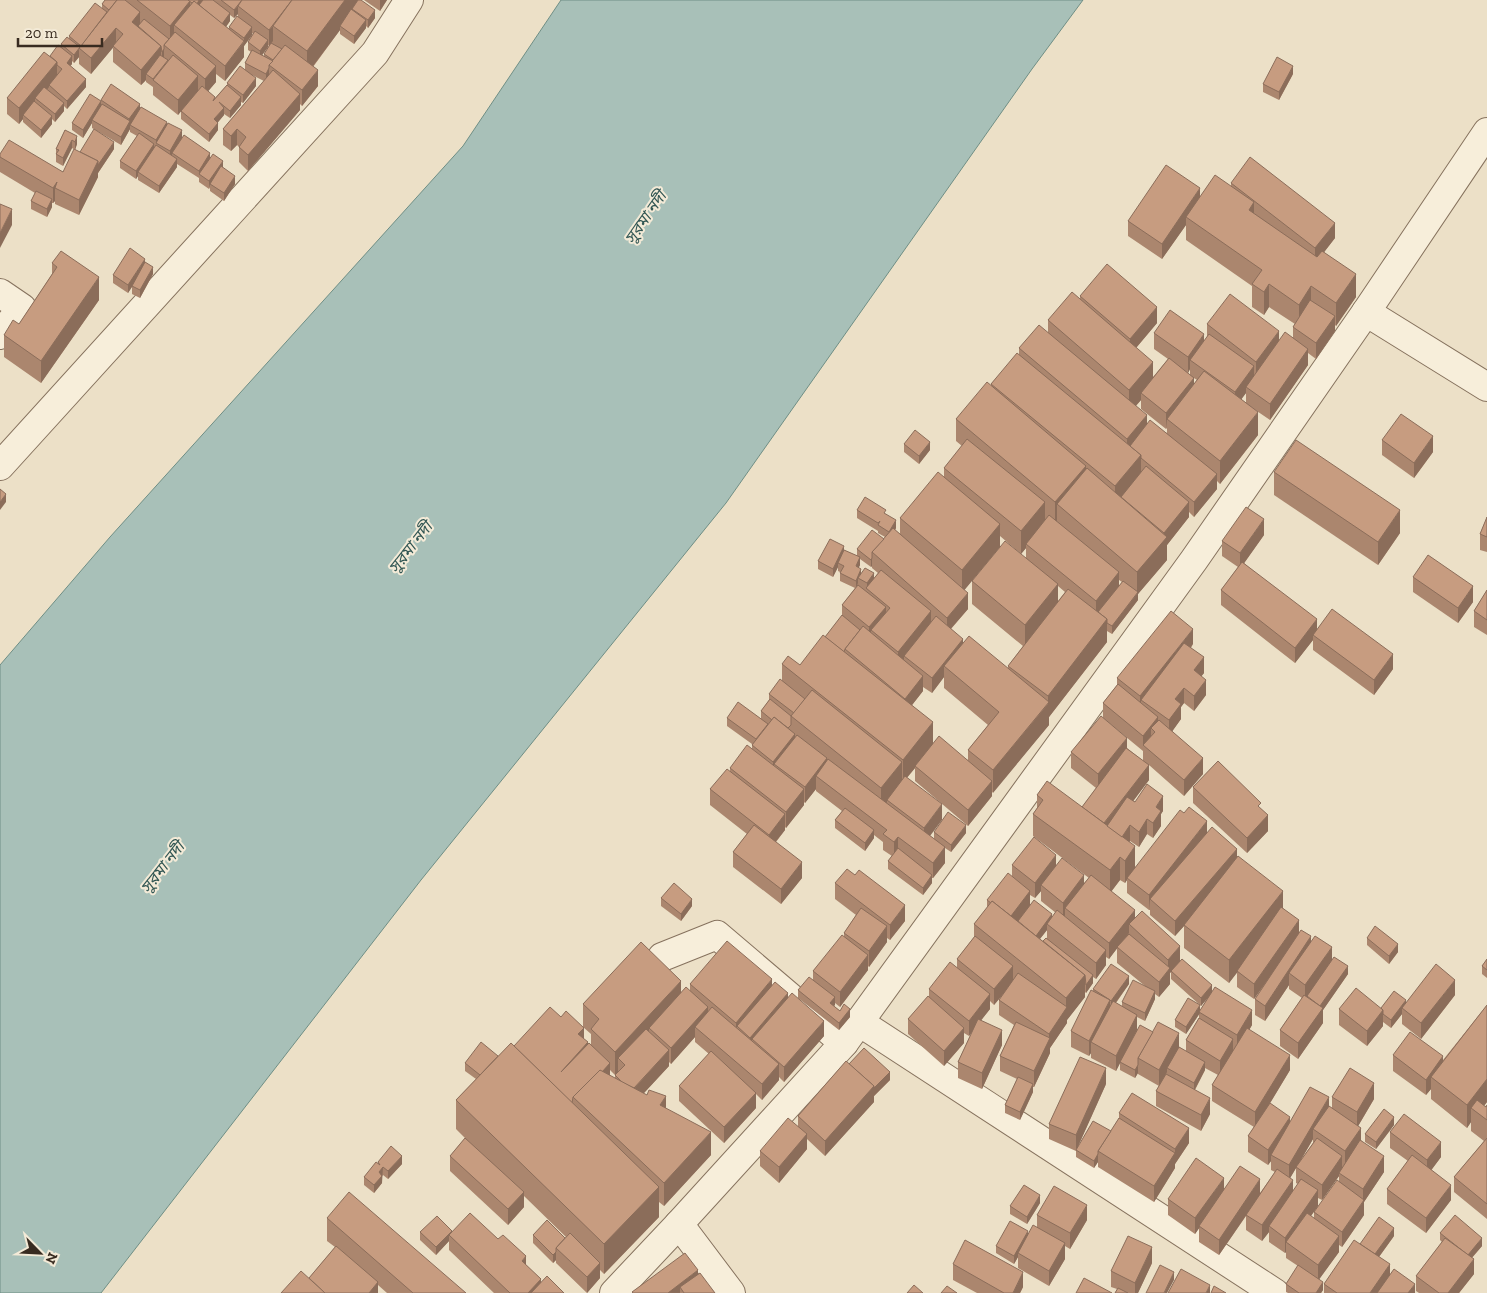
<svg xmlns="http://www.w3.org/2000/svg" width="1487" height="1293" font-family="'Zilla Slab','Noto Sans Bengali',serif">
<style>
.water{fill:#a8c0b8;stroke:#6f8e85}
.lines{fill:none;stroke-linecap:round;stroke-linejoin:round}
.minor-casing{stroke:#86725e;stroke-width:30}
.tertiary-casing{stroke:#86725e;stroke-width:30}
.minor{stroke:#f7eeda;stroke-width:28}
.tertiary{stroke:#f7eeda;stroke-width:28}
.wall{fill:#ab866e;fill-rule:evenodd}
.shaded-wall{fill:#8b6d5a}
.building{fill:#c79c80;stroke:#8b6d5a}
.labels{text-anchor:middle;stroke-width:4;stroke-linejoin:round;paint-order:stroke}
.water-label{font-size:16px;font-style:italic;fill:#315653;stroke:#f3ead7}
</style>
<rect width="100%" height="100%" fill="#ece0c7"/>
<path class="water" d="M561,0H1083L1032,69L726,503L421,880L101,1293H0V665L110,537L463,146Z"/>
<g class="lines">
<defs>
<g id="minor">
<path d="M0,293L22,308L0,335"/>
<path d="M1366,312L1487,387"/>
<path d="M662,957L717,935L844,1043"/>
<path d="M859,1022L1275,1293"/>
<path d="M679,1224L731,1293"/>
</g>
<g id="tertiary">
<path d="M0,466L375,53L409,0"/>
<path d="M614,1293L679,1224L844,1043L1194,560L1366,312L1487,132"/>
</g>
</defs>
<use href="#minor" class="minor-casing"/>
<use href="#tertiary" class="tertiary-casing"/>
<use href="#minor" class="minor"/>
<use href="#tertiary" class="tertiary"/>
</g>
<g class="wall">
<path d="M105,0H358L375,18L368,28L366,26V28L354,44L340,34V30L313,67L318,86L302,106L300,104V110L248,171L239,162V147L237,145L231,151L223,145V129L264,81L252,75L256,86L243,103L241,102V105L230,118L224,114V115L218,122V130L209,142L181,119V111L178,115L153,95V87L146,82V80L141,85L113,62V46L116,44L91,74L79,64V57L74,63L72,61V64L70,66L86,87L67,109L64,106V111L55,122L52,119V124L41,138L23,122V119L19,124L7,114V98L50,56L61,47V44L69,38V36L102,8V4ZM238,14V17L229,27V29L226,27L230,21V15L234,18ZM252,33L253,34L248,42V50L251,52L245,63V70L227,83V85L215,98L208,91L216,82V74L225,81L244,57V46L252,35ZM268,45L269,46L264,54V56L262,55L268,47Z"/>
<path d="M364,0H387L380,11Z"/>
<path d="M1293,74L1279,100L1263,92V84Z"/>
<path d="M101,100L140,110L167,125L182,138L210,157L223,168L235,184L224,201L210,191V187L209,189L199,182V178L177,164V167L159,193L138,180V176L136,179L120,168V161L137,136L130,132V125V129L121,145L92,128V123L83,138L72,130V123L101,101Z"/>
<path d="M65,130L77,144L75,150L72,148L63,166L56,162V149Z"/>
<path d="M114,149L98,173V177L79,215L55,204V201L53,203H52V207L47,217L31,209V201L35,193L0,172V154L63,172L80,152Z"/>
<path d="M1231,183L1335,238L1324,252L1356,297L1336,326L1335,325V331L1316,359L1308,353V365L1270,420L1248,405L1258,435L1220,484L1217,481V489L1194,517L1189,512V517L1167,545V560L1138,594V600L1112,634L1107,631V642L1049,717V725L992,793V796L968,826L915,781V768L907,778L930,836L934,839V832L966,833L951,852L945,848V863L933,878H932V883L923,895L888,869V861L892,856L883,850V842L874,835V838L865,851L835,828V820L842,811L816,791V789L805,803L804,802V805L786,828L785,827V830L776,842L802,878L781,904L733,867V852L747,834L710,805V789L730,771V768L752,748V744L727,726V718H761V711L769,700V694L782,680V664L800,665L825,637L842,616V605L855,588L840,581V572L838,571V567L833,577L818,569V561L844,550L857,556V549L884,539L885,537L878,533V531L857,518V510L886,514L896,528L895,530L900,534V518L944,477V468L962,446L956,441V419L991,386V384L1019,354V348L1048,332V320L1080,299V296L1157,323L1136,348L1153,377L1168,359L1154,349V333L1204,341L1207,337V324L1279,340L1293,338V327L1295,324L1269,307L1264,315L1252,307V286L1186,240V225L1162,259L1128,236V221L1231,186ZM1190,369V375L1188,373ZM1194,378L1197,380L1194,384ZM1246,393V403L1241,399ZM1141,400V409L1166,429L1167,428V433L1147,423L1136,406ZM1000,536L1021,554L1026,548V558L972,581V604L1023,646L1008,666V669L963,643L951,629L968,609L964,590L1000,547ZM860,559L871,567L872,566V568L878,573L874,578L861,574L858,568L860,565ZM1119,580L1122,582L1119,586ZM1058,586L1065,592L1058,601ZM944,677V688L988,725L968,750V760L933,744L912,705L923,691V687L932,693Z"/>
<path d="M52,263L99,300L41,383L4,357V335L19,324L52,274Z"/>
<path d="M153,274L140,298L132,294V287L128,293L113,283V275Z"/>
<path d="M1382,440L1433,452L1414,478L1382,455Z"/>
<path d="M904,444L930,450L919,464L904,452Z"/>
<path d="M1274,472L1400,533L1378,565L1274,495Z"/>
<path d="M1487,517V552L1480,550V534Z"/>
<path d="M1264,535L1244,563L1317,629L1393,669L1374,695L1313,650V640L1295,663L1221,605V590L1238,567L1222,556V541Z"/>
<path d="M1413,577L1473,602L1458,623L1413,592Z"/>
<path d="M1487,590V635L1474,627V611Z"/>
<path d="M1193,644L1191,648L1204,673L1201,676L1206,695L1194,711L1184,703L1181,707V719L1172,731L1203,774L1184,796L1149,765V780L1133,801L1163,811L1161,814V826L1153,838L1147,834L1139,847L1130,841L1129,842L1135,867L1207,833L1237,857L1283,908L1299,932L1332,961L1348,974L1323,1010V1023L1298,1059L1280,1046V1030L1302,998L1289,989V985L1265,1021L1255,1015V999L1265,984L1254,999L1237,987V972L1229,983L1184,948V926L1175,936L1150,915V910H1149L1127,893V880L1125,883L1120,880L1111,892L1135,918L1180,961L1212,992L1252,1025L1249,1030L1290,1070L1270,1103L1290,1122L1329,1106L1332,1109V1097L1374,1099L1358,1126L1361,1140L1384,1172L1364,1202V1215L1342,1247L1339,1245V1252L1319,1279L1323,1290L1321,1293H1288L1286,1292V1284L1298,1266L1286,1258V1252L1285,1253L1269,1242V1232L1262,1241L1246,1230V1216L1219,1255L1199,1242V1228L1195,1234L1168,1215V1199L1224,1191L1260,1193L1275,1172L1271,1170V1161L1268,1165L1248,1152V1136L1254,1127L1212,1101V1085L1218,1075L1205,1068V1070L1195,1090L1210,1114L1201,1131L1156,1106V1091L1159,1086L1138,1074V1073L1135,1078L1120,1070V1063L1116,1071L1091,1058V1053L1089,1056L1071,1047V1031L1093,991V989L1129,984L1116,1003L1122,1006V1002L1145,986L1117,963V948L1109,959L1106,957V965L1096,979L1093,977V983L1086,993L1085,992V997L1067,1020V1023L1050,1048V1053L1034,1087H1033V1092L1020,1120L1005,1113V1105L1017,1079L1000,1071V1056L1014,1025L999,1015V1000L1005,992L994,1005L990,1001V1009L981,1020L1002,1045L982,1089L958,1078V1062L972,1032L969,1036L964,1033V1043L944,1066L908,1034V1019L929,996V989L957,967V959L974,937V924L987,908V900L1012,876V865H1056L1084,883L1089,878L1033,836V814L1037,808V795L1082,807L1096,788L1071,768V752L1127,748L1143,761V750V751L1103,718V703L1117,685V678ZM1041,891V901L1056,913L1052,917L1030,905V895L1035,898ZM1047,930V938L1043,941L1040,939ZM1171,972V979L1201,1006L1208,997L1200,1011L1175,1020V1027L1186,1034L1199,1014V1018L1186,1040V1051L1179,1047L1137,1030V1017L1145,1021L1155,999V994L1159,997L1170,984V973ZM1313,1139V1143L1300,1162ZM1296,1168V1183L1298,1184L1293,1191L1290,1178ZM1339,1176V1182L1314,1212V1219L1311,1216L1318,1206V1198L1322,1200Z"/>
<path d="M1193,787L1261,809L1268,831L1247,853L1193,803Z"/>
<path d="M835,883L905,921L890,940L887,938V942L869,967L868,966V970L840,1007L835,1003L834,1006L840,1011L850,1017L839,1030L798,998V990L813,980V971L844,936V933L856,915L835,899Z"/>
<path d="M661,898L692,906L681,921L661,906Z"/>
<path d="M1367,938L1398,952L1389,964L1367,945Z"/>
<path d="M1487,959V978L1482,974V966Z"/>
<path d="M690,984L772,985L788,997L824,1036L784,1082L779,1077V1080L762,1100L756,1094V1108L724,1143L679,1101V1086L709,1054L695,1042V1037L671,1064L669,1062V1066L643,1094L666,1108L711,1155L664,1206L659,1202V1217L604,1274L600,1270V1278L587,1293L556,1263V1260L553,1263L533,1243V1235L565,1238L566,1237L524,1196V1207L508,1225L450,1171V1156L465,1138L456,1129V1100L476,1079L465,1071V1063L498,1056L514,1046L584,1039L588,1045L591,1044V1034L583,1027V1004L690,991ZM610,1070L615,1075V1079L610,1076Z"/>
<path d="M1455,995L1421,1039L1402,1024V1014L1391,1028L1383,1022V1026L1367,1046L1339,1025V1009L1381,1008L1406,1002Z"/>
<path d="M1487,1005V1102L1484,1106L1486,1107L1487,1105V1219L1454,1192V1177L1484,1141L1471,1131V1122L1467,1128L1431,1099V1089L1426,1095L1393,1071V1055L1443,1060Z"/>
<path d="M849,1064L890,1080L874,1096V1102L825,1156L807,1139V1149L779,1183L760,1166V1151L798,1126V1116Z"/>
<path d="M1106,1084L1078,1146L1111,1131L1119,1118V1113L1189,1143L1175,1164V1168L1154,1202L1098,1167V1162L1094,1168L1076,1157V1151L1049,1139V1124Z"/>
<path d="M1394,1125L1376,1149L1365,1142V1134Z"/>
<path d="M1390,1132L1441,1157L1431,1170L1451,1200L1426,1233L1387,1204V1189L1408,1161L1390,1148Z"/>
<path d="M378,1162L402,1164L388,1179L383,1175L382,1176V1183L374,1193L364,1185V1177L378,1163Z"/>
<path d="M1040,1203L1027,1224L1010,1214V1206Z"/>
<path d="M1037,1215L1087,1220L1070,1249L1065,1246V1259L1049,1286L1018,1268V1257L1014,1264L996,1253V1246L1028,1235L1037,1227Z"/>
<path d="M327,1218L466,1293H387L378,1285V1293L309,1278L335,1247L327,1241Z"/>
<path d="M420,1232H452L526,1265L541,1282L564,1293H494L449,1250V1241L436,1255L420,1240Z"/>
<path d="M1440,1233L1482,1246L1472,1258L1474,1274L1459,1293H1419L1416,1291V1276L1442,1242L1440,1240Z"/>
<path d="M1394,1236L1379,1257L1390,1275L1415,1293H1324V1284L1360,1244Z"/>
<path d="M1152,1263L1138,1293H1115L1117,1289L1111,1287V1271Z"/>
<path d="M953,1264L1023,1287L1020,1293H977L953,1280Z"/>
<path d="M698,1275L715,1293H632V1292Z"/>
</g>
<g class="shaded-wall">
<path d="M199,0H204L200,7L195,6Z"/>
<path d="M345,0H358L352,9V13L340,26V30L307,74V51Z"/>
<path d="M380,0H387L380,11Z"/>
<path d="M190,1V17L174,25V36L170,42V26Z"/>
<path d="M238,6V14L234,18V10Z"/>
<path d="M375,10V18L368,28V20Z"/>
<path d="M140,12V28L137,32L132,22Z"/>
<path d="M230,13V21L222,32V24Z"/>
<path d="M366,20V28L354,44V36Z"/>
<path d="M273,26V41L269,46V30Z"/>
<path d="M252,27V35L244,46V57L225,81V66L244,42V38Z"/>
<path d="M116,28V44L91,74V58Z"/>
<path d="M268,40V47L260,58V51Z"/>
<path d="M161,46V62L146,74V80L141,85V70Z"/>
<path d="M79,49V57L74,63V55Z"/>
<path d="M164,49V57L162,60V52Z"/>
<path d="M72,56V64L67,70V63Z"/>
<path d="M57,62V78L49,85V87L38,101L35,98V104L23,115V119L19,124V108Z"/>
<path d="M216,66V82L205,95V79Z"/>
<path d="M1293,66V74L1279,100V92Z"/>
<path d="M269,68V76L266,82V74Z"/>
<path d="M318,70V86L302,106V90Z"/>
<path d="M198,76V91L178,115V100Z"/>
<path d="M256,78V86L243,103V95Z"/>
<path d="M86,79V87L67,109V101Z"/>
<path d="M300,94V110L248,171V155Z"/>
<path d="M241,97V105L230,118V111Z"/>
<path d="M101,101V109L92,120V123L83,138V130Z"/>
<path d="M64,103V111L55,122V114Z"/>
<path d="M140,104V112L130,125V129L121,145V137L129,123V119Z"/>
<path d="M224,108V115L214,127V119Z"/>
<path d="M52,116V124L41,138V130Z"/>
<path d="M167,122V130L156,143V140Z"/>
<path d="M218,123V130L209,142V134Z"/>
<path d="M237,129V145L231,151V136Z"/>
<path d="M182,130V138L172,153V155L170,159V151Z"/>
<path d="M77,136V144L75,150V142Z"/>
<path d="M72,140V148L63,166V158Z"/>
<path d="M114,142V149L98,173V165Z"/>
<path d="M154,144V151L138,172V176L136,179V171Z"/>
<path d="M210,153V161L199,174V178V171Z"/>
<path d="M177,159V167L159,193V186Z"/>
<path d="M98,161V177L79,215V200Z"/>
<path d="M223,161V169L210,184L209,189V181Z"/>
<path d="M235,176V184L224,201V193Z"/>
<path d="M57,182L55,188V201L53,203V188Z"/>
<path d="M1200,188V204L1186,217V225L1162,259V244Z"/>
<path d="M52,199V207L47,217V209Z"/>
<path d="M1254,202V225L1249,210Z"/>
<path d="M12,209V225L0,248V233Z"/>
<path d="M1335,223V238L1315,264V248Z"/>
<path d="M145,259V266L128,293V285Z"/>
<path d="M153,267V274L140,298V290Z"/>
<path d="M1356,274V297L1336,326V303Z"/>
<path d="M99,277V300L41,383V361Z"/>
<path d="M1269,284V307L1264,315V292Z"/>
<path d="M1311,286V309L1299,327V305Z"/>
<path d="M1157,307V323L1130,355V339Z"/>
<path d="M1335,316V331L1316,359V343Z"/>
<path d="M1279,331V347L1256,377V362Z"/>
<path d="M1204,334V350L1190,360V369L1188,373V357Z"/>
<path d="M1308,349V365L1270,420V404Z"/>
<path d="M1153,362V385L1141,393V400L1129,413V390Z"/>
<path d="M1254,366V382L1246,387V393L1235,408V392Z"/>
<path d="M1194,378V393L1167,419L1166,429V413Z"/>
<path d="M1258,412V435L1220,484V461Z"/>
<path d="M1147,415V438L1127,462V439Z"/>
<path d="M1433,436V452L1414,478V463Z"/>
<path d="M930,442V450L919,464V456Z"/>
<path d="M1141,455V478L1115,509V486Z"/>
<path d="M1086,466V489L1057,504V523L1055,525V502Z"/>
<path d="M1217,474V489L1194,517V502Z"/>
<path d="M6,494V502L0,510V502Z"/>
<path d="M1045,502V525L1026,544V548L1021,554V531Z"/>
<path d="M1189,502V517L1167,545V560L1138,594V600L1112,634V626L1137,594V572L1164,533Z"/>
<path d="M1400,510V533L1378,565V542Z"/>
<path d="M1264,519V535L1240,569V553Z"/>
<path d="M896,520V528L889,540V532Z"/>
<path d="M1000,524V547L962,593V570Z"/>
<path d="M844,546V554L838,563V567L833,577V569Z"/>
<path d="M860,557V565L856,574V566Z"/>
<path d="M872,558V566L871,567V560Z"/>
<path d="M861,569V577L858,578V583L856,588V581Z"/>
<path d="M1119,572V588L1096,617V601Z"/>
<path d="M874,573V581L867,589V583Z"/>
<path d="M1058,584V607L1025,648V625Z"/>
<path d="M1473,586V602L1458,623V608Z"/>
<path d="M968,593V609L947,633V618Z"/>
<path d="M886,607V623L871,630V640L869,643V627Z"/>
<path d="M931,611V627L904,656V660L898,668V652Z"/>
<path d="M1107,619V642L1049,717V725L993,793V770L1048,704V696Z"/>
<path d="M1317,619V635H1313V640L1295,663V648Z"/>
<path d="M1193,629V644L1146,703L1141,700V709L1140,711V696Z"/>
<path d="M963,639V654L944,666V677L932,693V678Z"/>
<path d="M1393,654V669L1374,695V680Z"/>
<path d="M1204,657V673L1194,686V670Z"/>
<path d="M923,676V691L905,714V699Z"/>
<path d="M1206,680V695L1194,711V696Z"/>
<path d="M1184,688V703L1181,707V719L1169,736V720L1175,699Z"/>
<path d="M1158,717V733L1155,732L1151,728V741L1143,745V751V736Z"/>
<path d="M933,722V745L915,766V768L903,782V760Z"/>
<path d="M795,734V749L774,764V775L773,777V762Z"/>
<path d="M1127,738V754L1098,789V774Z"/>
<path d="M827,758V774L816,776V789L805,803V787Z"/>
<path d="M1203,758V774L1184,796V780Z"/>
<path d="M902,762V785L887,800V803L881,811V788Z"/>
<path d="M1149,765V780L1110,832L1103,825Z"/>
<path d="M992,781V796L968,826V810Z"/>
<path d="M804,789V805L786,828V812Z"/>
<path d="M1163,796V811L1161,814V826L1153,838V823L1156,807Z"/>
<path d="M942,804V820L924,844V828Z"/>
<path d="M785,814V830L769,850V835Z"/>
<path d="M1268,815V831L1247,853V838Z"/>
<path d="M1147,819V834L1139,847V832Z"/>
<path d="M1207,821V836L1150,899L1149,910V895Z"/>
<path d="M966,825V833L951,852V845Z"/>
<path d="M1130,825V841L1121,854V839Z"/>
<path d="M874,830V838L865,851V843Z"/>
<path d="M898,837V852L894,858V842Z"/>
<path d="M1135,846V869L1127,878V880L1125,883V861Z"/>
<path d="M945,847V863L933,878V863Z"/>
<path d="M1237,849V865L1184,925V926L1175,936V921Z"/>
<path d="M1056,855V870L1041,885V891L1035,898V883Z"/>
<path d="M1120,857V880L1110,893V870Z"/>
<path d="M802,862V878L781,904V889Z"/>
<path d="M932,875V883L923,895V888Z"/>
<path d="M1084,875V890L1065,908V916L1063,918V903Z"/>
<path d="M1030,891V906L1010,933V917Z"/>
<path d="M1283,891V914L1229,983V960Z"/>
<path d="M692,899V906L681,921V914Z"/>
<path d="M905,905V921L890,940V925Z"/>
<path d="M1135,910V926L1129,924V933L1109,959V943Z"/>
<path d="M1052,914V922L1047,924V930L1031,950V942Z"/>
<path d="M1299,920V935L1254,999V984Z"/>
<path d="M887,926V942L869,967V951Z"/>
<path d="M1311,936V952L1289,973V985L1265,1021V1006Z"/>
<path d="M1398,944V952L1389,964V956Z"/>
<path d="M1180,946V962L1170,973V984L1159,997V982L1168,971V960Z"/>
<path d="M1332,947V963L1305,1000V985Z"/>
<path d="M1106,950V965L1096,979V963Z"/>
<path d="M868,955V970L840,1007V992Z"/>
<path d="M1013,966V982L994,1005V989Z"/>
<path d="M1348,966V974L1323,1010V1023L1298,1059V1043L1320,1006Z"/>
<path d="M1085,975V997L1067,1020V1023L1050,1048V1053L1034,1087V1071L1049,1039V1034L1066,1008V998Z"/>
<path d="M1093,975V983L1086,993V985Z"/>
<path d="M1129,976V984L1111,1009V1001Z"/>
<path d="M772,979V995L737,1026V1037L736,1038V1023Z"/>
<path d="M1455,980V995L1421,1039V1023Z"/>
<path d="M681,981V1004L649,1028V1039L618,1058V1072L615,1075V1052Z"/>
<path d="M1212,985V993L1201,1006V998Z"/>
<path d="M1155,991V999L1145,1021V1013Z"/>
<path d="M788,993V1009L752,1039V1050L750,1053V1038Z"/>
<path d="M990,994V1009L969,1036V1021Z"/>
<path d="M835,997V1005L830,1011V1003Z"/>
<path d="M1110,1000V1015L1091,1042V1053L1089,1056V1041Z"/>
<path d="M1406,1000V1008H1402V1014L1391,1028V1020Z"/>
<path d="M1200,1005V1013L1186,1034V1027Z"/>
<path d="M708,1007V1023L695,1027V1037L671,1064V1048Z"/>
<path d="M850,1009V1017L839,1030V1023Z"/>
<path d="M1252,1010V1025L1237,1051V1035Z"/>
<path d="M1383,1010V1026L1367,1046V1031Z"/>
<path d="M1137,1015V1030L1116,1071V1056Z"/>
<path d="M824,1021V1036L784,1082V1067Z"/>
<path d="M584,1028V1043L578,1034Z"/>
<path d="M964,1028V1043L944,1066V1051Z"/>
<path d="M1002,1030V1045L982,1089V1073Z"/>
<path d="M1179,1033V1049L1167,1068V1072L1159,1086V1070Z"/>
<path d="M1233,1039V1055L1220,1076V1061Z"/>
<path d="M588,1042V1058L561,1072Z"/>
<path d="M669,1050V1066L632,1106V1091Z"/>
<path d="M1290,1055V1070L1255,1128V1112Z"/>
<path d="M1443,1056V1072L1431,1077V1089L1426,1095V1080Z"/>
<path d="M1205,1062V1070L1194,1091V1083Z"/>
<path d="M610,1063V1079L575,1100Z"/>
<path d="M779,1064V1080L762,1100V1084Z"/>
<path d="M1138,1065V1073L1135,1078V1070Z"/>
<path d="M1106,1068V1084L1076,1151V1135Z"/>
<path d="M890,1072V1080L874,1096V1088Z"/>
<path d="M1487,1079V1102L1478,1113L1471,1108V1122L1467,1128V1105Z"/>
<path d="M1374,1083V1099L1357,1128V1112Z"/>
<path d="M1033,1084V1092L1020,1120V1112Z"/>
<path d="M874,1086V1102L825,1156V1141Z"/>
<path d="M756,1093V1108L724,1143V1127Z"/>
<path d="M666,1096V1119L660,1105Z"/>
<path d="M1329,1097V1112L1313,1129V1139L1289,1180V1165Z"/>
<path d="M1210,1098V1114L1201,1131V1115Z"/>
<path d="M1290,1117V1132L1271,1155V1161L1268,1165V1150Z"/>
<path d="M1394,1117V1125L1376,1149V1142Z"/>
<path d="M1189,1128V1143L1175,1164V1149Z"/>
<path d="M1361,1128V1143L1345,1166V1151Z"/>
<path d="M711,1132V1155L664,1206V1183Z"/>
<path d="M807,1134V1149L779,1183V1167Z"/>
<path d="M1441,1142V1157L1427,1176V1160Z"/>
<path d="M1175,1153V1168L1154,1202V1186Z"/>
<path d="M1098,1154V1162L1094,1168V1161Z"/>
<path d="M402,1156V1164L388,1179V1171Z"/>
<path d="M1342,1156V1171L1339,1173V1176L1322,1200V1185Z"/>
<path d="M1384,1156V1172L1364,1202V1215L1342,1247V1232L1363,1202V1189Z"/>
<path d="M383,1167L382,1183L374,1193V1185L379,1172Z"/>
<path d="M1224,1178V1193L1195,1234V1218Z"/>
<path d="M1260,1179V1195L1219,1255V1240Z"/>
<path d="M1293,1180V1195L1269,1226V1232L1262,1241V1225Z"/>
<path d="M1451,1185V1200L1426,1233V1218Z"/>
<path d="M659,1187V1217L604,1274V1244Z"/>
<path d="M1318,1190V1206L1290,1245L1286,1242V1252L1285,1253V1238Z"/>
<path d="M524,1192V1207L508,1225V1209Z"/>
<path d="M1040,1195V1203L1027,1224V1217Z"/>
<path d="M1087,1205V1220L1070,1249V1233Z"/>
<path d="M1394,1228V1236L1373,1265V1257Z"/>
<path d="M452,1231V1237L449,1235V1241L436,1255V1247Z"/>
<path d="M1028,1231V1239L1018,1253V1257L1014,1264V1256Z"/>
<path d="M1339,1236V1252L1318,1281V1265Z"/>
<path d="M1482,1238V1246L1467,1263V1256Z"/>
<path d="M1065,1243V1259L1049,1286V1271Z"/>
<path d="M1152,1247V1263L1138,1293H1135V1283Z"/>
<path d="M556,1252V1260L553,1263V1255Z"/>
<path d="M526,1256V1272L522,1261Z"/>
<path d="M1474,1259V1274L1459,1293H1448Z"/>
<path d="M600,1263V1278L587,1293V1277Z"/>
<path d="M1390,1264V1280L1381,1293H1370Z"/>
<path d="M698,1270V1286L680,1287V1293H668Z"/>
<path d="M1023,1272V1287L1020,1293H1013Z"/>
<path d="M1174,1272V1280L1167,1293H1164Z"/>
<path d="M541,1279V1293H528Z"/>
<path d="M378,1282V1293H369Z"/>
<path d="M1323,1282V1290L1321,1293H1316Z"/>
<path d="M1415,1284V1293H1408Z"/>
<path d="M1210,1285V1293H1206Z"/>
</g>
<g class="building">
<path d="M105,0H117L109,10L102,4Z"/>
<path d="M117,0H125L140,12L132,22L161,46L141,70L113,46L123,34L116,28L91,58L79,48Z"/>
<path d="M137,0H188L190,1L170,26Z"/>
<path d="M188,0H199L197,4L194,1L192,3Z"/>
<path d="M203,0H213L230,13L222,24L199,5Z"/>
<path d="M221,0H242L234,10Z"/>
<path d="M242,0H292L269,30L238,6Z"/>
<path d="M292,0H345L307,51L273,26Z"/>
<path d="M358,0H361L375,10L368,20L352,9Z"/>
<path d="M194,1L244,41L225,66L174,25Z"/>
<path d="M95,3L107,12L81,46L69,36Z"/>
<path d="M351,9L366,20L354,36L340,26Z"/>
<path d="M237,16L252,27L244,38L229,27Z"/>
<path d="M144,19L169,39L164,45V49L162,52L161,46L138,26Z"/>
<path d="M255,31L268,40L260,51L248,42Z"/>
<path d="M175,32L216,66L205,79L164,45Z"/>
<path d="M67,37L80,47L74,55L61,44Z"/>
<path d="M271,43L282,49L273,60L264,54Z"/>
<path d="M58,45L72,56L67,63L86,79L67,101L49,85L62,69L57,65V62L50,56Z"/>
<path d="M285,45L318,70L302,90L269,65Z"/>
<path d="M252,50L273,61L269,65V68L266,74L245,63Z"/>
<path d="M44,52L57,62L19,108L7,98Z"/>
<path d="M160,55L168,60L153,79L146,74Z"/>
<path d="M173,55L198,76L178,100L153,80Z"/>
<path d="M1277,57L1293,66L1279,92L1263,84Z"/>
<path d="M240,66L256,78L243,95L227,83Z"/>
<path d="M273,70L300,94L248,155L239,147L246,137L237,129L231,136L223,129Z"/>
<path d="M111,84L140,104L129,119L101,100Z"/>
<path d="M227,85L241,97L230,111L219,102L224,108L214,119L218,123L209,134L181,111L202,86L215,97L213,101Z"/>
<path d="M44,87L64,103L55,114L35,98Z"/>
<path d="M90,94L101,101L83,130L72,123Z"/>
<path d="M34,101L52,116L41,130L23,115Z"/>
<path d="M102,104L130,121L121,137L92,120Z"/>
<path d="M141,107L167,122L156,140L130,125Z"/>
<path d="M168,123L182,130L170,151L156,143Z"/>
<path d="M94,129L114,142L98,165V161L80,152Z"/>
<path d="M65,130L77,136L75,142L72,140L63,158L56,154L59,150L56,149Z"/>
<path d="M139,133L154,144L136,171L120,161Z"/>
<path d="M184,135L210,153L199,171L172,153Z"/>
<path d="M9,140L63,172L74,149L98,161L79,200L55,188L57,182L53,188L0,157V154Z"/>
<path d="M156,145L177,159L159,186L138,172Z"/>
<path d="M213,154L223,161L209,181L199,174Z"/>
<path d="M1250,157L1335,223L1315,248L1231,183Z"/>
<path d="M1166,165L1200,188L1162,244L1128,221Z"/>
<path d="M221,166L235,176L224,193L210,184Z"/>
<path d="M1215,175L1254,202L1249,210L1317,257L1322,251L1356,274L1336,303L1311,286L1299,305L1269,284L1264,292L1252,284L1262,270L1186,217Z"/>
<path d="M36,191L52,199L47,209L31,201Z"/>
<path d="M0,204L12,209L0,233Z"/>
<path d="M130,248L145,259L128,285L113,275Z"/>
<path d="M61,251L99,277L41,361L4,335L13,320L19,324L57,267L52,263Z"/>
<path d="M145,262L153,267L140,290L132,286Z"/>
<path d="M1107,264L1157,307L1130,339L1080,296Z"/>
<path d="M1072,292L1153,362L1129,390L1048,320Z"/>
<path d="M1230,294L1279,331L1256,362L1207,324Z"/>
<path d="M1310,300L1335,316L1316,343L1293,327Z"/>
<path d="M1170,310L1204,334L1188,357L1154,333Z"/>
<path d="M1039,325L1147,415L1127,439L1019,348Z"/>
<path d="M1285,332L1308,349L1270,404L1246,387Z"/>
<path d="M1209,334L1254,366L1235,392L1190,360Z"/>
<path d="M1017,353L1141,455L1115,486L991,384Z"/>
<path d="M1169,358L1194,378L1166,413L1141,393Z"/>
<path d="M1204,371L1258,412L1220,461L1167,419Z"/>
<path d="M987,382L1086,466L1055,502L956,419Z"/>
<path d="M1401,414L1433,436L1414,463L1382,440Z"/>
<path d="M1150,420L1217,474L1194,502L1141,458V455L1130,446Z"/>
<path d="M915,430L930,442L919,456L904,444Z"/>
<path d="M967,439L1045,502L1021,531L944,468Z"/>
<path d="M1296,440L1400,510L1378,542L1274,472Z"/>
<path d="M1146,466L1189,502L1164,533L1121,497Z"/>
<path d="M1087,468L1167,537L1137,572L1057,504Z"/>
<path d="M938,472L1000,524L962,570L900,518Z"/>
<path d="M0,489L6,494L0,502Z"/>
<path d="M865,497L886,510L884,513L896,520L889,532L878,525L880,521L878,523L857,510Z"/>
<path d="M1246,507L1264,519L1240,553L1222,541Z"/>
<path d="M1049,515L1119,572L1096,601L1026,544Z"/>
<path d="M1487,517V537L1480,534Z"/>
<path d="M893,528L968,593L947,618L872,552Z"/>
<path d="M872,530L884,539L872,552V558L871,560L857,549Z"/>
<path d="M830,539L844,546L833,569L818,561Z"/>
<path d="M1005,541L1058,584L1025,625L972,581Z"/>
<path d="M844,550L860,557L856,566L861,569L856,581L840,573L844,566L838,563Z"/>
<path d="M1428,555L1473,586L1458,608L1413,577Z"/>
<path d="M1242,562L1317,619L1295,648L1221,590Z"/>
<path d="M865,568L874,573L867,583L858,578Z"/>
<path d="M881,570L931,611L898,652L871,630L890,608L866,588Z"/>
<path d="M1123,581L1138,592L1112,626L1107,623V619L1098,612Z"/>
<path d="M858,585L886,607L869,627L842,605Z"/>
<path d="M1068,589L1107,619L1048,696L1008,666Z"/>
<path d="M1487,590V620L1474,611Z"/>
<path d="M1332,609L1393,654L1374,680L1313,635Z"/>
<path d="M1171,611L1193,629L1140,696L1117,678Z"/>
<path d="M842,615L860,630L845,649L844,652L825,637Z"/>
<path d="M936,616L963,639L932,678L904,656Z"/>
<path d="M863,626L923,676L905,699L845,649Z"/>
<path d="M823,635L933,722L903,760L782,664L788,656L800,665Z"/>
<path d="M969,636L1049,702L993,770L968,750L999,712L944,666Z"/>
<path d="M1184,643L1204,657L1194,670L1206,680L1194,696L1184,688L1175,699L1181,704L1169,720L1141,700Z"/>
<path d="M780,679L805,699L794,713L769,694Z"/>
<path d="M1118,684L1158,717L1143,736L1103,703Z"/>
<path d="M812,690L902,762L881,788L791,716Z"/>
<path d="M770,699L791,716V725L788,728L774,717L772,720L761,711Z"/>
<path d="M738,702L768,724L756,739L727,718Z"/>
<path d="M1101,716L1127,738L1098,774L1071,752Z"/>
<path d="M774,717L795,734L773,762L752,745Z"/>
<path d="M1159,720L1203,758L1184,780L1143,745L1155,732L1151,728Z"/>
<path d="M797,735L827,758L805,787L774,764Z"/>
<path d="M939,736L992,781L968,810L915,766Z"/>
<path d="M747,745L804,789L786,812L730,768Z"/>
<path d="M1126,748L1149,765L1104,823L1082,807Z"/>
<path d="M828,759L945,847L933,863L898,837L894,842L883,834L887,830L816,776Z"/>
<path d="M1218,761L1261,803L1258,806L1268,815L1247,838L1193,787Z"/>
<path d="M727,769L785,814L769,835L710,789Z"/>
<path d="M905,776L942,804L924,828L887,800Z"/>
<path d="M1047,781L1135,846L1125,861L1120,857L1110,870L1033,814L1043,800L1037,795Z"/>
<path d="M1147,784L1163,796L1156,807L1161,811L1153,823L1147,819L1139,832L1130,825L1122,837L1107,826L1127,797L1135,802Z"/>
<path d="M1189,807L1207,821L1149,895L1127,878L1180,810L1184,813Z"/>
<path d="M845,808L874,830L865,843L835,820Z"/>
<path d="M948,812L966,825L951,845L934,832Z"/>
<path d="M754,825L802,862L781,889L733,852Z"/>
<path d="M1212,827L1237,849L1175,921L1150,899Z"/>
<path d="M1034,837L1056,855L1035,883L1012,865Z"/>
<path d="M898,848L932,875L923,888L888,861Z"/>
<path d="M1238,856L1283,891L1229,960L1184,925Z"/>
<path d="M1062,858L1084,875L1063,903L1041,885Z"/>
<path d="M847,869L855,875L859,870L905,905L890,925L835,883Z"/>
<path d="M1008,873L1030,891L1011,916L992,901L991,903L987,900Z"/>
<path d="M1091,875L1135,910L1109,943L1065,908Z"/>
<path d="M674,883L692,899L681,914L661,898Z"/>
<path d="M1034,900L1052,914L1036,936L1018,921Z"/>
<path d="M992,901L1085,975L1066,998L974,924Z"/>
<path d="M1281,907L1299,920L1254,984L1237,971Z"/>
<path d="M861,908L887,926L869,951L844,933Z"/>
<path d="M1057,910L1106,950L1096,963L1047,924Z"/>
<path d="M1142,911L1180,946L1168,960L1129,924Z"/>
<path d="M1375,926L1398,944L1389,956L1367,938Z"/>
<path d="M1301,930L1311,936L1265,1006L1255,999Z"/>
<path d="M1129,934L1170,968L1159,982L1117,947Z"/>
<path d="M842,935L868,955L840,992L813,971Z"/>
<path d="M975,936L1013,966L994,989L957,959Z"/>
<path d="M1315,936L1332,947L1305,985L1289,973Z"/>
<path d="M1046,938L1093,975L1086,985L1085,975L1043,941Z"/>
<path d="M727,941L772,979L736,1023L690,984Z"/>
<path d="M641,942L681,981L615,1052L591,1029L599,1019L583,1004Z"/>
<path d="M1334,957L1348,966L1320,1006L1307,996Z"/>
<path d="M1182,959L1212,985L1201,998L1171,971Z"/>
<path d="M1487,959V970L1482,966Z"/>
<path d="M950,962L990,994L969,1021L929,989Z"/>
<path d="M1111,964L1129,976L1111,1001L1110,1000L1093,989Z"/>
<path d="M1436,964L1455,980L1421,1023L1402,1008Z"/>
<path d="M1018,973L1067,1007L1049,1034L999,1000Z"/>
<path d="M809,977L835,997L830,1003L840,1011L844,1004L850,1009L839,1023L798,990Z"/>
<path d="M1133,980L1155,991L1145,1013L1122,1002Z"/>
<path d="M775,982L788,993L750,1038L737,1026Z"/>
<path d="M686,987L708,1007L671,1048L649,1028Z"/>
<path d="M1215,987L1252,1010L1237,1035L1199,1012Z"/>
<path d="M1356,988L1383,1010L1367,1031L1339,1009Z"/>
<path d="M1091,990L1110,1000L1089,1041L1071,1031Z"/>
<path d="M1394,991L1406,1000L1391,1020L1383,1014V1010L1381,1008Z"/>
<path d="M792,993L824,1021L784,1067L752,1039Z"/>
<path d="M1304,995L1323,1008L1298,1043L1280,1030Z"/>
<path d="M928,996L964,1028L944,1051L908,1019Z"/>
<path d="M1188,998L1200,1005L1186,1027L1175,1020Z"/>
<path d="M1113,1001L1137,1015L1116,1056L1091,1042Z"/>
<path d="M1487,1005V1079L1467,1105L1431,1077Z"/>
<path d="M550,1007L561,1017L566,1011L584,1028L578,1034L588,1042L561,1072L589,1043L610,1063L602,1072L600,1070L573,1097L572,1103L514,1046Z"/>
<path d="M712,1007L779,1064L762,1084L695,1027Z"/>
<path d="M1199,1018L1233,1039L1220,1061L1186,1040Z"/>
<path d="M978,1019L1002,1030L982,1073L958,1062Z"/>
<path d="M1016,1022L1050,1038L1034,1071L1000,1056Z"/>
<path d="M1158,1022L1179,1033L1159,1070L1138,1058Z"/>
<path d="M1140,1025L1153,1032L1138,1058V1065L1135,1070L1120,1062Z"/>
<path d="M1247,1028L1290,1055L1255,1112L1212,1085Z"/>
<path d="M646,1029L669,1050L634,1088L623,1083L615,1075L625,1065L618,1058Z"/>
<path d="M1410,1032L1443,1056L1426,1080L1393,1055Z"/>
<path d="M481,1042L498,1056L480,1075L465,1063Z"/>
<path d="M511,1043L659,1187L604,1244L456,1100Z"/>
<path d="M1179,1047L1205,1062L1194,1083L1167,1068Z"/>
<path d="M864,1048L890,1072L874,1088V1086L849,1064Z"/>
<path d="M711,1051L756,1093L724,1127L679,1086Z"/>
<path d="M1080,1057L1106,1068L1076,1135L1049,1124Z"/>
<path d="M846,1061L874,1086L825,1141L798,1116Z"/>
<path d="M1350,1068L1374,1083L1357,1112L1332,1097Z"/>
<path d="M600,1070L647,1095L649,1090L666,1096L660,1105L711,1132L664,1183L573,1097Z"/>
<path d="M1166,1074L1210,1098L1201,1115L1156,1091Z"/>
<path d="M1018,1077L1033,1084L1020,1112L1005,1105Z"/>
<path d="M1310,1087L1329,1097L1289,1165L1271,1155Z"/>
<path d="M1132,1093L1189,1128L1175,1149L1119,1113Z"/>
<path d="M1477,1100L1486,1107L1487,1105V1120L1471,1108Z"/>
<path d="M1270,1103L1290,1117L1268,1150L1248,1136Z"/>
<path d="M1329,1106L1361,1128L1345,1151L1313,1129Z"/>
<path d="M1384,1109L1394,1117L1376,1142L1365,1134Z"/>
<path d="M1404,1114L1441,1142L1427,1160L1390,1132Z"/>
<path d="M788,1118L807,1134L779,1167L760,1151Z"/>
<path d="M1119,1118L1175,1153L1154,1186L1098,1151Z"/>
<path d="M1093,1121L1111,1131L1098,1151V1154L1094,1161L1076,1150Z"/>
<path d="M465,1138L524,1192L508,1209L450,1156Z"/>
<path d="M1317,1138L1342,1156L1322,1185L1296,1167Z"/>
<path d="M1487,1138V1204L1454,1177Z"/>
<path d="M1360,1140L1384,1156L1363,1189L1339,1173Z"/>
<path d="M391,1146L402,1156L388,1171L383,1167L379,1172L382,1176L374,1185L364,1177L376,1162L380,1165L378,1162Z"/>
<path d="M1412,1155L1451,1185L1426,1218L1387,1189Z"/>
<path d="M1196,1158L1224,1178L1195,1218L1168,1199Z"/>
<path d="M1240,1166L1260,1179L1219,1240L1199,1226Z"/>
<path d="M1277,1169L1293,1180L1262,1225L1246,1215Z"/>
<path d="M1301,1179L1318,1190L1285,1238L1269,1226Z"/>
<path d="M1337,1180L1364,1200L1342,1232L1314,1212Z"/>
<path d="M1024,1185L1040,1195L1027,1217L1010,1206Z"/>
<path d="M1054,1186L1087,1205L1070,1233L1037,1215Z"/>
<path d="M349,1192L466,1293H413L327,1218Z"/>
<path d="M470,1213L498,1239L503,1235L526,1256L522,1261L541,1279L528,1293H510L449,1235Z"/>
<path d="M1307,1213L1339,1236L1318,1265L1286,1242Z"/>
<path d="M1455,1215L1482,1238L1468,1255L1440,1233Z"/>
<path d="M437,1216L452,1231L436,1247L420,1232Z"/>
<path d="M1379,1217L1394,1228L1375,1254L1360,1244Z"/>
<path d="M547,1220L565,1238L556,1248V1252L553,1255L533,1235Z"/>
<path d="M1010,1221L1028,1231L1014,1256L996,1246Z"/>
<path d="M1033,1225L1065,1243L1049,1271L1018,1253Z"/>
<path d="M570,1233L600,1263L587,1277L556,1248Z"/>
<path d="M1128,1236L1152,1247L1135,1283L1111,1271Z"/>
<path d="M1445,1238L1474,1259L1448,1293H1439L1416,1276Z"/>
<path d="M965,1240L1023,1272L1013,1293H1004L953,1264Z"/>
<path d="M1354,1240L1390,1264L1370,1293H1337L1324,1284Z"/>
<path d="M336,1246L378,1282L369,1293H325L309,1278Z"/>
<path d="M685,1253L698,1270L668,1293H633L632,1292Z"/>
<path d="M1160,1265L1174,1272L1164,1293H1146Z"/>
<path d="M1298,1265L1323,1282L1316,1293H1299L1286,1284Z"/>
<path d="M1181,1269L1210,1285L1206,1293H1168Z"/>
<path d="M1394,1269L1415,1284L1408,1293H1377Z"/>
<path d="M301,1271L325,1293H281Z"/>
<path d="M700,1273L715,1293H684L680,1287Z"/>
<path d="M547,1276L564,1293H531Z"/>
<path d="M1084,1278L1112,1293H1076Z"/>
<path d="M914,1285L923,1293H907Z"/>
<path d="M947,1286L957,1293H941Z"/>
<path d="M1214,1286L1226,1293H1211Z"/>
<path d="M1118,1288L1128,1293H1115Z"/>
</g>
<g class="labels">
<g class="water-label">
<text transform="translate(645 217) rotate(-55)" y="6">সুরমা নদী</text>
<text transform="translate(410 547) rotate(-52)" y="6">সুরমা নদী</text>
<text transform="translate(162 867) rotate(-52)" y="6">সুরমা নদী</text>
</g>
</g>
<g transform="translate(40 1253) rotate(114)" stroke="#f3ead7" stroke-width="4" paint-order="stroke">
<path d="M0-4L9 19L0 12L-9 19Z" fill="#382b20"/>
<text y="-8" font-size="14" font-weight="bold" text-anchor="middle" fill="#382b20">N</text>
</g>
<path d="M18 38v8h84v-8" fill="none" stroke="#382b20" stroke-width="2.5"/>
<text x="25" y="38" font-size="15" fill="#382b20" stroke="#f3ead7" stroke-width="4" paint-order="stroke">20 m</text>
</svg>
